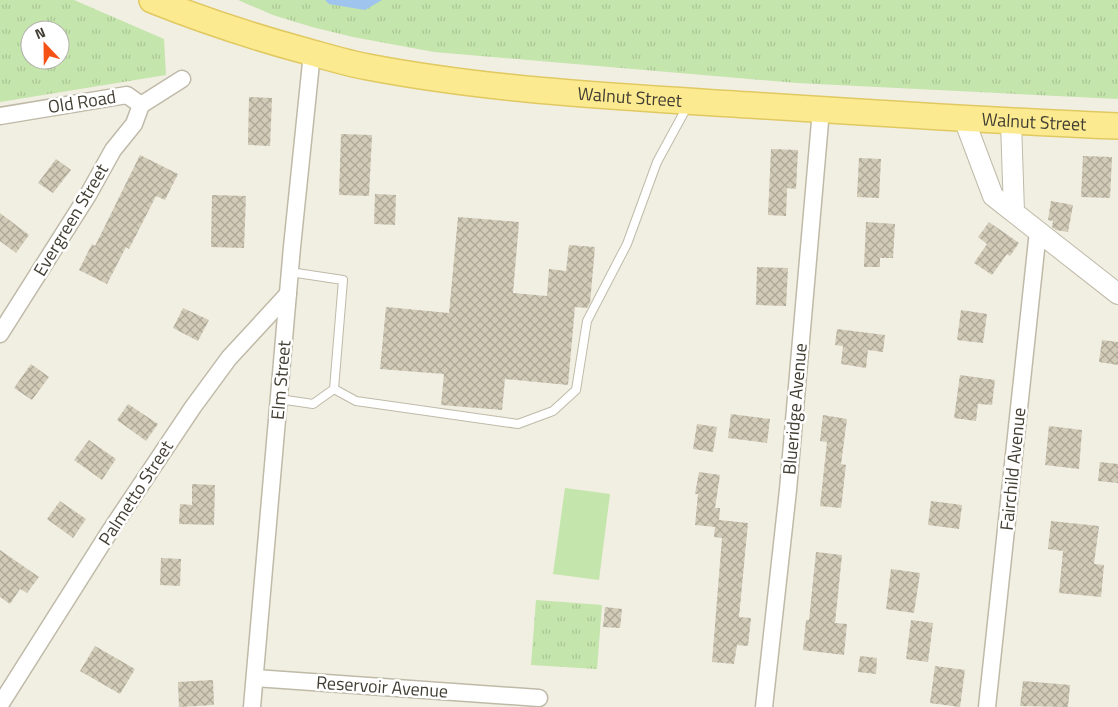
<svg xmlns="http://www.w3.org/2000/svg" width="1118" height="707" font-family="'Titillium Web',sans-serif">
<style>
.green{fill:#c4e5ab}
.park{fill:url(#park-tufts);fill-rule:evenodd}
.water{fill:#9fc4ee}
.building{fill:url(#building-cross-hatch)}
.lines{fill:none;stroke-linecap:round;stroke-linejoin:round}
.service-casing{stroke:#bfbaa8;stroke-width:10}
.minor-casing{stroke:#bfbaa8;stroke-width:19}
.tertiary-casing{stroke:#bfbaa8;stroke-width:22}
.primary-casing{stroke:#e0c961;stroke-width:28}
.service{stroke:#fff;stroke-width:8}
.minor{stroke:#fff;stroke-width:16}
.tertiary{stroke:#fff;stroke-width:20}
.primary{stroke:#fcea91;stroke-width:25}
.labels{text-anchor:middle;stroke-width:5;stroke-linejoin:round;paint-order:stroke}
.street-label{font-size:18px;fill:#423e33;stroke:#fff}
</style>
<defs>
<pattern id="park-tufts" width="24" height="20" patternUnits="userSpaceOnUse" patternTransform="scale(1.25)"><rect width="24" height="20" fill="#c4e5ab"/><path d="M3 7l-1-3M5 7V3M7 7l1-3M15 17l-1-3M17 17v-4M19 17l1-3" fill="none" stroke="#aac694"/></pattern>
<pattern id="building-cross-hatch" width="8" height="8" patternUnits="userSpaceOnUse" patternTransform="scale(1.25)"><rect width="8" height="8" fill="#d2cbb8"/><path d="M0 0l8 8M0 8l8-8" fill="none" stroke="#aca696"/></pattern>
</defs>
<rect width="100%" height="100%" fill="#f1eee2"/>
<path class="green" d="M565,488L610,494L599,580L553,574Z"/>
<g class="park">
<path d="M0,0H74L164,39L166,75L0,102ZM30,30H60V60H30Z"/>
<path d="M238,0H1118V99L797,83L434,52L353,37L312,27L273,15Z"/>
<path d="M536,600L602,605L597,669L531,665Z"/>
</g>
<path class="water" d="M325,0H382L365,10L329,4Z"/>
<g class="building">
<path d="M249,97L272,98L270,146L248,145Z"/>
<path d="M341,134L372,135L369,196L339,195Z"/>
<path d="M771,149L798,150L796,189L787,188L786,216L768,215Z"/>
<path d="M140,155L178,174L165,200L156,196L129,249L126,247L107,284L79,270L92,244L95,246Z"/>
<path d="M1083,156L1112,157L1110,198L1081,197Z"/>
<path d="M859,158L881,159L879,198L857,197Z"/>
<path d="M56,159L71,170L53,193L38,183Z"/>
<path d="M375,194L396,195L395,225L374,224Z"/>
<path d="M212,195L246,196L244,248L211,247Z"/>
<path d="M1051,201L1073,205L1068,232L1056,230L1052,227L1053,221L1048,220Z"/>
<path d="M0,213L29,235L16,253L0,241Z"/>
<path d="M458,217L519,222L513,293L547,296L549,269L566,271L569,245L595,247L590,303L587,308L575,307L568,385L505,379L502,410L441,405L444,374L380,369L386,307L449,313Z"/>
<path d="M866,222L895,224L893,258H880V267H864Z"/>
<path d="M989,222L1019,243L1010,256L1007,254L992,275L974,263L987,244L978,237Z"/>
<path d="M757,267L788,268L786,306L756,305Z"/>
<path d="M183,308L209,320L198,341L173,328Z"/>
<path d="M961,310L987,314L983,343L957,340Z"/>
<path d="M837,329L885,335L883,352L868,350L866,368L841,364L843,346L835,345Z"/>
<path d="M1102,340L1118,342V365L1099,362Z"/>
<path d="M31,364L49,377L32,400L14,388Z"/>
<path d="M960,375L995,380L992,405L978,404L976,421L954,418Z"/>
<path d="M128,404L158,424L146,441L117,420Z"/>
<path d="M731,414L770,419L767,443L728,438Z"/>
<path d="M823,415L847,419L841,464L846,465L841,508L820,506L827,442L820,441Z"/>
<path d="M697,424L717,427L713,452L693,449Z"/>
<path d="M1049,426L1082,430L1079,469L1045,465Z"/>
<path d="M89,440L116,459L102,480L74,460Z"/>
<path d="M1100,462L1118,464V483L1098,481Z"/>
<path d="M699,472L720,475L715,508H720L719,520L748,523L739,617L751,618L748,646L737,645L734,664L712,662L722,538L714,537L715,527L695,525L698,494H695Z"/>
<path d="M192,484L215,485L214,525L179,524L180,504L192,505Z"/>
<path d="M60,501L86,519L73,538L47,519Z"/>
<path d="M931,501L962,505L959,529L928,525Z"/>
<path d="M1051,521L1099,526L1094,564L1104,565L1101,597L1059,593L1063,551L1048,549Z"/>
<path d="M0,550L39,577L27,593L20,589L10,604L0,597Z"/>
<path d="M816,552L842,555L835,623L847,624L844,655L803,650L806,620H809Z"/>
<path d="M161,558L181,559L180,586L160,585Z"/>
<path d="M891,569L920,573L914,613L886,609Z"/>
<path d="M605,607L622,609L620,628L603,627Z"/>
<path d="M911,620L933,623L928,662L906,659Z"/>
<path d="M95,646L135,669L120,694L80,671Z"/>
<path d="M860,656L877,658L876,674L858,672Z"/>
<path d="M935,666L965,670L960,707L930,703Z"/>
<path d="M213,680L214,705L179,707L178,682Z"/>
<path d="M1023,681L1070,685L1068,707L1020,706Z"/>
</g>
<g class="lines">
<defs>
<g id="service">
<path d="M334,389L356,401L518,424L553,411L576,390L587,321L627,244L657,162L688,105"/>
<path d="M279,399L313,404L334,389L343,280L290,272"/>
</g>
<g id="minor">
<path d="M0,116L127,95L141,105L182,79"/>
<path d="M0,334L88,195L113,150L134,124L141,105"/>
<path d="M255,678L539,698"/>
<path d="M0,705L110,531L193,407L229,358L288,294"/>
<path d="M252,707L292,247L312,53"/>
<path d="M764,707L788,490L821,110"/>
<path d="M987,707L1038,231"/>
</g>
<g id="tertiary">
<path d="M964,119L993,196L1118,294"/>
<path d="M1011,122L1014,212"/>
</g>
<g id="primary">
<path id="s1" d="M152,0C202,20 251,36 302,50C324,56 346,63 368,67C494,91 622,97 750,105C872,113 995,121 1118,126"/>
</g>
</defs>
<use href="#service" class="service-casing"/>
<use href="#minor" class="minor-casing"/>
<use href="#tertiary" class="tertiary-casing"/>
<use href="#primary" class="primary-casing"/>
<use href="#service" class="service"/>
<use href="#minor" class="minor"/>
<use href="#tertiary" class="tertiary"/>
<use href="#primary" class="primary"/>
</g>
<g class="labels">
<g class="street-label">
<text dy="6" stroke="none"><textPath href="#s1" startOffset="490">Walnut Street</textPath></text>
<text transform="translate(82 102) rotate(-9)" y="6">Old Road</text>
<text dy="6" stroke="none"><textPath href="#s1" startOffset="895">Walnut Street</textPath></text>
<text transform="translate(71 220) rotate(-59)" y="6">Evergreen Street</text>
<text transform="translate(281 380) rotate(-85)" y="6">Elm Street</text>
<text transform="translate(795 409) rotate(-85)" y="6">Blueridge Avenue</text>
<text transform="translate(1013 469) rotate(-84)" y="6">Fairchild Avenue</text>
<text transform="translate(136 493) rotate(-57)" y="6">Palmetto Street</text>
<text transform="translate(382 687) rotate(4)" y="6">Reservoir Avenue</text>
</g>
</g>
<g transform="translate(45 45) rotate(338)"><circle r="24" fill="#ffffff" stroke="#b3b2ad"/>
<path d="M0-4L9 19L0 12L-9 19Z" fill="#f55115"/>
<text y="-8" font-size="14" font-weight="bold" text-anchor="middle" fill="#423e33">N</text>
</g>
</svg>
